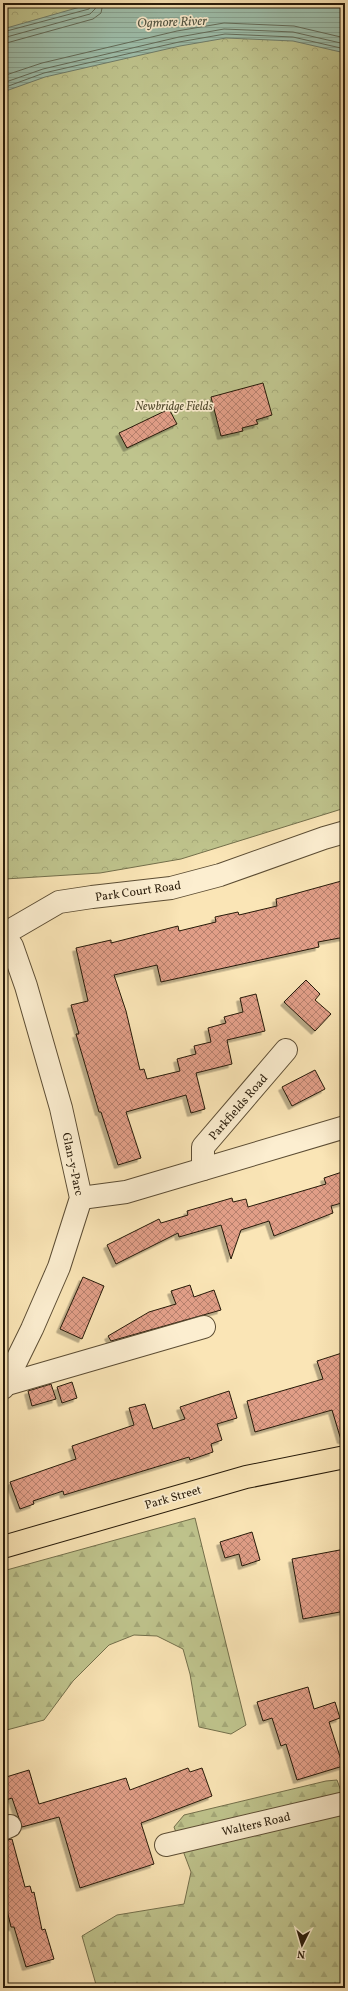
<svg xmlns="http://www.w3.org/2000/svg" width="348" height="1991" font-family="Vollkorn,serif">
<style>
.forest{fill:url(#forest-firs);stroke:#736f4b}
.park{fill:url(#park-crowns);stroke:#736f4b}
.water{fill:url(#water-rules);stroke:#6e7d6b}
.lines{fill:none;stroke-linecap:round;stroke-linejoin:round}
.shore{stroke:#626c5a;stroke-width:1}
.building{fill:url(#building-cross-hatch);stroke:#271a09;filter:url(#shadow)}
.minor-casing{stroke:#5c4d34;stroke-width:24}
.major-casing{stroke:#271a09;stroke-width:24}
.minor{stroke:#fceed0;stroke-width:22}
.major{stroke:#fae5b6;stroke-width:22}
.labels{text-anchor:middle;stroke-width:3.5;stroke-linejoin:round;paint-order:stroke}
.park-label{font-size:12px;font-style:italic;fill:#554d31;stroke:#fceed0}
.street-label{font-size:12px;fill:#271a09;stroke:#fceed0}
.water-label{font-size:13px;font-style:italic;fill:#515442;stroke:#fceed0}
</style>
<defs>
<pattern id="forest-firs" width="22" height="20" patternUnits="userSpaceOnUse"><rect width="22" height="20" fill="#bfc48d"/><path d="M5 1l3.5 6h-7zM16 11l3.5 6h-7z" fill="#a4a878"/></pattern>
<pattern id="park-crowns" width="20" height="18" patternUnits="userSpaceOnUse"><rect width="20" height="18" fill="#bfc48d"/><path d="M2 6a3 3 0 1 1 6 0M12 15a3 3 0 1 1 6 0" fill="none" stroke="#a4a878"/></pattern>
<pattern id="water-rules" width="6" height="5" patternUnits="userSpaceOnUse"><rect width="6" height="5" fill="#9ebfac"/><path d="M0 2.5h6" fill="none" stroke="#88a493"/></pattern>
<pattern id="building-cross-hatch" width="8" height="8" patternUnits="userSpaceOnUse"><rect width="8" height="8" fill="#e19e87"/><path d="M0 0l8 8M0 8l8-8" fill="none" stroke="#b6806d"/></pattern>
<filter id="shadow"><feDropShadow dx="-3.5" dy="3.5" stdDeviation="0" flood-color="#0004"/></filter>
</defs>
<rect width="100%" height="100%" fill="#fae5b6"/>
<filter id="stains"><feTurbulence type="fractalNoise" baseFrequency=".005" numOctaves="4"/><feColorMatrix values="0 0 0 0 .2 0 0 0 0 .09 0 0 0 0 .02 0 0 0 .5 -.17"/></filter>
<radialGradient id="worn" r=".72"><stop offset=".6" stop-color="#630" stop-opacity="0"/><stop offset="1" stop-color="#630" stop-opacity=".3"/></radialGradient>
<g class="forest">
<path d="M195,1518L246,1725L231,1734L199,1727L190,1674L183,1649L157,1636L134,1635L109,1645L73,1681L44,1720L3,1731V1571Z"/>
<path d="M337,1780L345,1802V1988H97L82,1936L117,1915L184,1904L191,1872L174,1827L184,1815L326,1781Z"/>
</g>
<path class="park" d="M3,3H345V808L181,859L100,873L5,879H3Z"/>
<path class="water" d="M94,3H345V53L293,41L226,38L180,46L45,77L3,92V29Z"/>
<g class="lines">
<g class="shore">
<path d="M3,32L89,9L92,3"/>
<path d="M3,38L90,14L95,9L97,3"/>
<path d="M3,44L93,19L101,13L103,3"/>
<path d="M3,76L42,63L177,31L224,23L294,26L345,38"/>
<path d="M3,83L43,69L179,37L224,29L293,32L345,44"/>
<path d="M3,88L44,73L179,42L225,34L293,37L345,49"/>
</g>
</g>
<g class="building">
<path d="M263,383L272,415L256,420L258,424L242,428L243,431L221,436L211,397Z"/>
<path d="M169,409L177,424L127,448L119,433Z"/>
<path d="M345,880V937L318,942L319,947L161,982L157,965L114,975L126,1011L140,1070L144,1069L147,1079L180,1071L177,1059L196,1054L194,1046L211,1042L208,1028L226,1023L224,1017L243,1012L240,998L256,994L265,1031L227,1040L232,1064L196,1073L205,1109L191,1113L186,1095L126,1112L141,1158L118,1165L101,1112H99L76,1034H79L71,1005L88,1001L76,948L111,940V943L178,926L179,931L216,922L215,917L238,912L239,915L277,906L276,899Z"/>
<path d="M306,980L320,994L315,1000L331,1014L315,1031L284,1002Z"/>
<path d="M315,1070L325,1089L292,1106L282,1087Z"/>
<path d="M342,1172L345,1181V1202L331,1206L333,1213L274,1236L269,1221L241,1230L231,1259L221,1225L179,1237L178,1233L116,1264L107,1245L159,1219L161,1223L188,1215L187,1211L232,1198L233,1202L246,1199L248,1207L326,1184L324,1178Z"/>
<path d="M83,1277L104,1286L82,1339L60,1329Z"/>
<path d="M190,1285L194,1297L214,1290L221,1310L111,1341L108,1336L149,1312L176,1304L171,1291Z"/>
<path d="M345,1352V1440H341L332,1410L255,1432L247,1401L323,1379L317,1361Z"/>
<path d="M72,1382L77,1398L62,1403L57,1387Z"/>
<path d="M51,1384L56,1399L32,1406L28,1391Z"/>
<path d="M229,1391L237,1418L217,1424L222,1440L211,1444L213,1452L190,1460L189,1457L64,1495L63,1491L33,1501L34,1504L20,1509L10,1482L76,1459L72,1446L134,1425L129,1408L145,1404L153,1429L185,1419L180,1407Z"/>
<path d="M252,1532L260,1560L242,1566L239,1554L225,1558L220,1542Z"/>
<path d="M345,1549V1611L303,1619L292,1559Z"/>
<path d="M308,1687L314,1709L335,1702L340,1718L329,1722L343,1766L297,1780L286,1744L281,1746L272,1718L263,1721L257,1702Z"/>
<path d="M188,1768L190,1772L202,1768L212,1796L141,1823L154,1864L80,1888L59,1817L22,1827L12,1798L3,1801V1778L29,1770L39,1804L126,1778L130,1790Z"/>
<path d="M12,1839L25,1887L30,1886L32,1893L34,1892L42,1930L45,1929L54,1959L26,1967L14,1927H11L3,1893V1841Z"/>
</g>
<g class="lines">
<defs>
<g id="minor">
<path d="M3,933L12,946L26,986L61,1108L81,1198L59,1267L32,1329L3,1388"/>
<path d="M4,934L59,902L92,897L171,888L220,875L324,838L345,832"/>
<path d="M203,1169V1147L286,1050"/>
<path d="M81,1198L126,1192L345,1127"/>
<path d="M4,1385L204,1327"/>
<path d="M3,1829L10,1826"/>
<path d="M166,1845L345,1803"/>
</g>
<path id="major" d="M3,1547L246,1477L345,1457"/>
</defs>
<use href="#minor" class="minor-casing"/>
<use href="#major" class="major-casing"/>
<use href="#minor" class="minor"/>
<use href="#major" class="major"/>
</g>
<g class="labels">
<g class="park-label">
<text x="174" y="410">Newbridge Fields</text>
</g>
<g class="street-label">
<text transform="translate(138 891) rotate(-8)" y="4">Park Court Road</text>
<text transform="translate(238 1107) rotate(-49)" y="4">Parkfields Road</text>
<text transform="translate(73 1164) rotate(78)" y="4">Glan-y-Parc</text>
<text transform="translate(173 1497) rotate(-16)" y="4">Park Street</text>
<text transform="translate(256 1824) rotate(-13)" y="4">Walters Road</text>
</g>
<g class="water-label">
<text transform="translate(172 21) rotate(-2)" y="5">Ogmore River</text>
</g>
</g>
<rect width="348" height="1991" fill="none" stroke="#fae5b6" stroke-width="16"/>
<rect x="4" y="4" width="340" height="1983" fill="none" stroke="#271a09" stroke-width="2"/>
<rect x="8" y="8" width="332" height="1975" fill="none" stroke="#271a09"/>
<g transform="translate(302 1945) rotate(185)" stroke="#fceed0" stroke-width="3" paint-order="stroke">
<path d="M0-3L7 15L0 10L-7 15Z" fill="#271a09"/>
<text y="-6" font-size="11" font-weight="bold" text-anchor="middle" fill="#271a09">N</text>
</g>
<rect width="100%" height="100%" filter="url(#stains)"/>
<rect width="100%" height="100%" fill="url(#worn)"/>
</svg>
